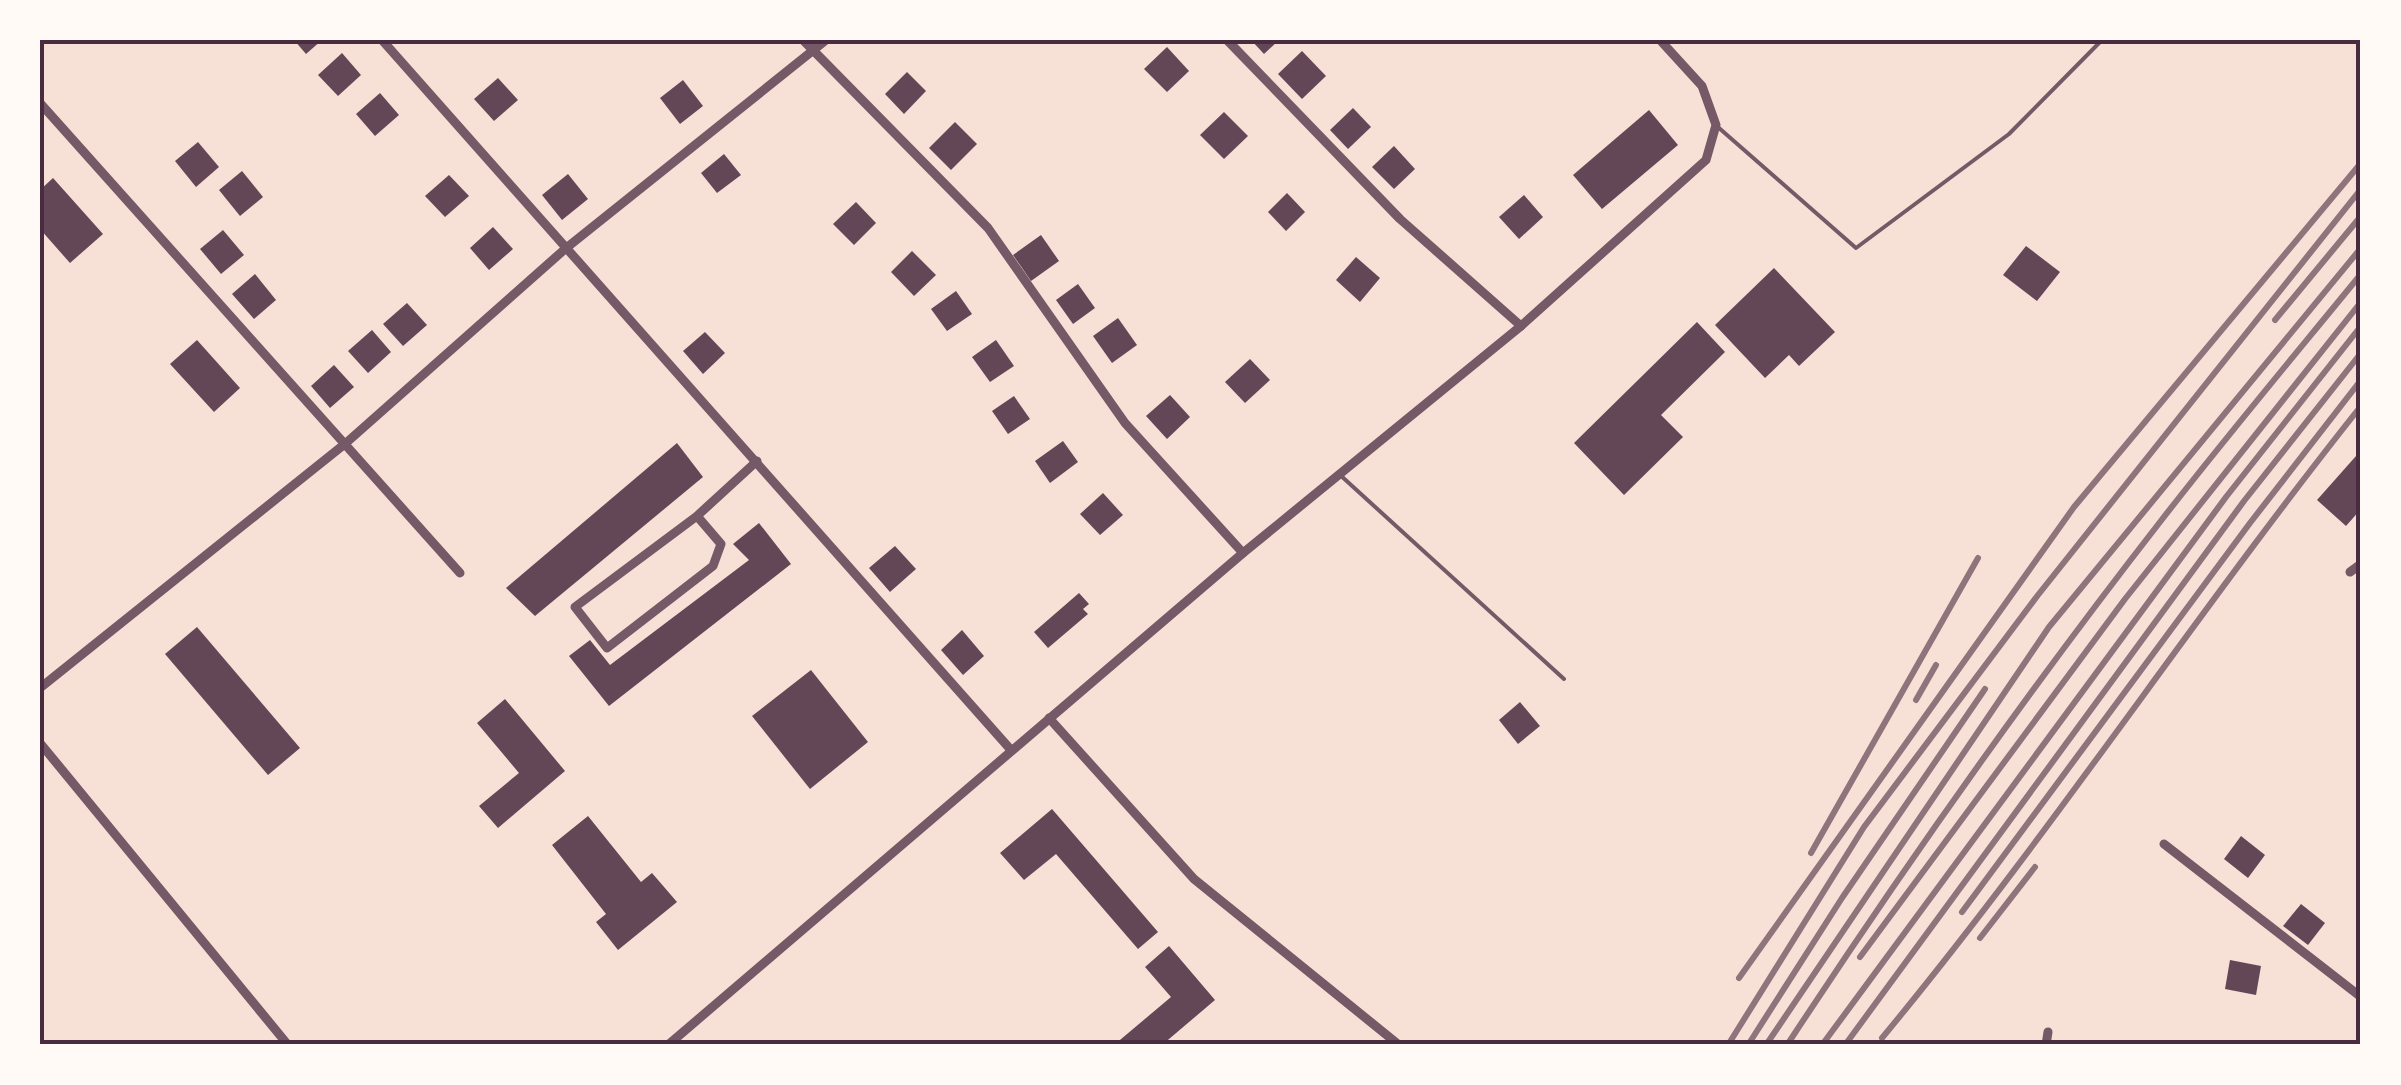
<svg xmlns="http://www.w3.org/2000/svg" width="2401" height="1085" font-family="'Noto Sans',sans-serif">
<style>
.building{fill:#644757}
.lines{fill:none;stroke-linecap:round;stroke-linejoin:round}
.service{stroke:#755966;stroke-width:4}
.minor{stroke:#755966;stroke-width:9}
.rail{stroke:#8f747c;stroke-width:6}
.neatline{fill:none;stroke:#4a2c40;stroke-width:4}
</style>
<rect width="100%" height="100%" fill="#f7e1d7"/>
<g class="building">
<path d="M294,40H322L306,54Z"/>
<path d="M1251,40H1279L1264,54Z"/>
<path d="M1167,47L1189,71L1167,92L1144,69Z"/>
<path d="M1302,51L1326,76L1302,99L1278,74Z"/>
<path d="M342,53L361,75L338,96L318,75Z"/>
<path d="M907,72L926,91L904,114L885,94Z"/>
<path d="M498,78L518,100L494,121L474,99Z"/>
<path d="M683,80L703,106L680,124L660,98Z"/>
<path d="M380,93L399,115L375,136L356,114Z"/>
<path d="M1353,108L1371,127L1348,149L1330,130Z"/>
<path d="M1649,110L1678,145L1602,209L1573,175Z"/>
<path d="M1224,112L1248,136L1224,159L1200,135Z"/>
<path d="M955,122L977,144L951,170L929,148Z"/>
<path d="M198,142L219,167L196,187L175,161Z"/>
<path d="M1394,146L1415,169L1394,189L1372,167Z"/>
<path d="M724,154L741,175L717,193L701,173Z"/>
<path d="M242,171L263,197L240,216L219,190Z"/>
<path d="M568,174L588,199L562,220L542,195Z"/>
<path d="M449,175L469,196L445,217L425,196Z"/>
<path d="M53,178L103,234L70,263L40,229V190Z"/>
<path d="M1287,193L1305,212L1286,231L1268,212Z"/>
<path d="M1524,195L1543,217L1519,239L1499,217Z"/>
<path d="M856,202L876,223L854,245L833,224Z"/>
<path d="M493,227L513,249L489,270L470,248Z"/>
<path d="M223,230L244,255L221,274L200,249Z"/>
<path d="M1041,235L1059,261L1031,281L1013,255Z"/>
<path d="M2026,246L2060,272L2037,301L2003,275Z"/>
<path d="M912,251L936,275L914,296L891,272Z"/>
<path d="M1356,257L1380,278L1360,302L1336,280Z"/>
<path d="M1774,268L1835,332L1799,366L1789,355L1765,378L1715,325Z"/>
<path d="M255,274L276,300L254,319L232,294Z"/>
<path d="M1078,284L1095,308L1073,324L1056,300Z"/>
<path d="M956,291L972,314L947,331L931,309Z"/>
<path d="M407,303L427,325L403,346L383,324Z"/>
<path d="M1118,318L1137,345L1112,363L1093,336Z"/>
<path d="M1697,322L1725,352L1661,415L1683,437L1624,495L1574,443Z"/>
<path d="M372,330L391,352L368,373L348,351Z"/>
<path d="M705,332L725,353L703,374L683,351Z"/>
<path d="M197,340L240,388L214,412L170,364Z"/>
<path d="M996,340L1014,366L990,382L972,357Z"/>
<path d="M1250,359L1270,380L1245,403L1225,382Z"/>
<path d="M334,365L354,387L330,408L311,386Z"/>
<path d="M1170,395L1190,417L1167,439L1146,416Z"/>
<path d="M1014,396L1030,419L1008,434L992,411Z"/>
<path d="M1063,441L1078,462L1050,483L1035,461Z"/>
<path d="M677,443L703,477L535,616L506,588Z"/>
<path d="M2356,456L2361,460V509L2346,526L2317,500Z"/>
<path d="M1103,493L1123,515L1100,535L1080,514Z"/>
<path d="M759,523L791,564L609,706L569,656L590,640L610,665L749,560L733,544Z"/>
<path d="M895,546L916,569L890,592L869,568Z"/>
<path d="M1079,593L1089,604L1083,609L1088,614L1048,648L1034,632Z"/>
<path d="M197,627L300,748L268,775L165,654Z"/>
<path d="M962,630L984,656L963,675L941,650Z"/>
<path d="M811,670L868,742L810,789L752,716Z"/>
<path d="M505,699L565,771L498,828L479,806L519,773L477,723Z"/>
<path d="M1520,702L1540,726L1518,744L1499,720Z"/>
<path d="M1052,809L1158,932L1138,949L1056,854L1024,880L1000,853Z"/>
<path d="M588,816L641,882L652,873L677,902L618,950L596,922L606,914L552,845Z"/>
<path d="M2241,836L2265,855L2248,878L2224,859Z"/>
<path d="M2301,904L2325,923L2308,945L2283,926Z"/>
<path d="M1169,946L1215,1000L1162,1045H1114L1171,997L1145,967Z"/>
<path d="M2230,960L2261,966L2256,995L2225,989Z"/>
</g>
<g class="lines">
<g class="service">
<path d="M1719,128L1856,248L2009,134L2102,40"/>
<path d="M1339,474L1564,679"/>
</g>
<g class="minor">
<path d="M382,40L1011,750"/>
<path d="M803,40L988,228L1125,423L1243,553"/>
<path d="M1227,40L1400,219L1521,326"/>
<path d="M40,103L460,573"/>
<path d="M697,516L721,544L713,566L607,648L575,607L697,516L757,461"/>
<path d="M2350,572L2361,564"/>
<path d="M40,688L346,443L565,249L826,40"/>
<path d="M1049,718L1194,879L1399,1045"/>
<path d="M40,743L288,1045"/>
<path d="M2164,844L2361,997"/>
<path d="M668,1045L1243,553L1521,326L1706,160L1716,125L1702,86L1660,40"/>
<path d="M2046,1045L2048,1032"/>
</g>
<g class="rail">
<path d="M2275,320L2361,216"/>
<path d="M1916,700L1936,665"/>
<path d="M1811,853L1978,558"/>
<path d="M1962,912L2250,523L2361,380"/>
<path d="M1980,938L2035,867"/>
<path d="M1860,957L2125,599L2361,302"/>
<path d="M1739,978L2074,507L2361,163"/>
<path d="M1882,1038C2051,834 2196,613 2361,406"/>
<path d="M1789,1042C1906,864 2029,690 2160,522C2225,438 2294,356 2361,274"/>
<path d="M1728,1045L1864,827L2038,595L2361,189"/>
<path d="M1748,1045L1842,898L1985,689"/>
<path d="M1766,1045L2049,627L2361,248"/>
<path d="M1822,1045L2226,497L2361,326"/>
<path d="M1845,1045L2244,501L2361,353"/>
</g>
</g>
<rect width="2401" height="1085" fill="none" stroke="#fffaf5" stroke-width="85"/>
<rect x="42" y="42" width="2316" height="1000" class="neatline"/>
</svg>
